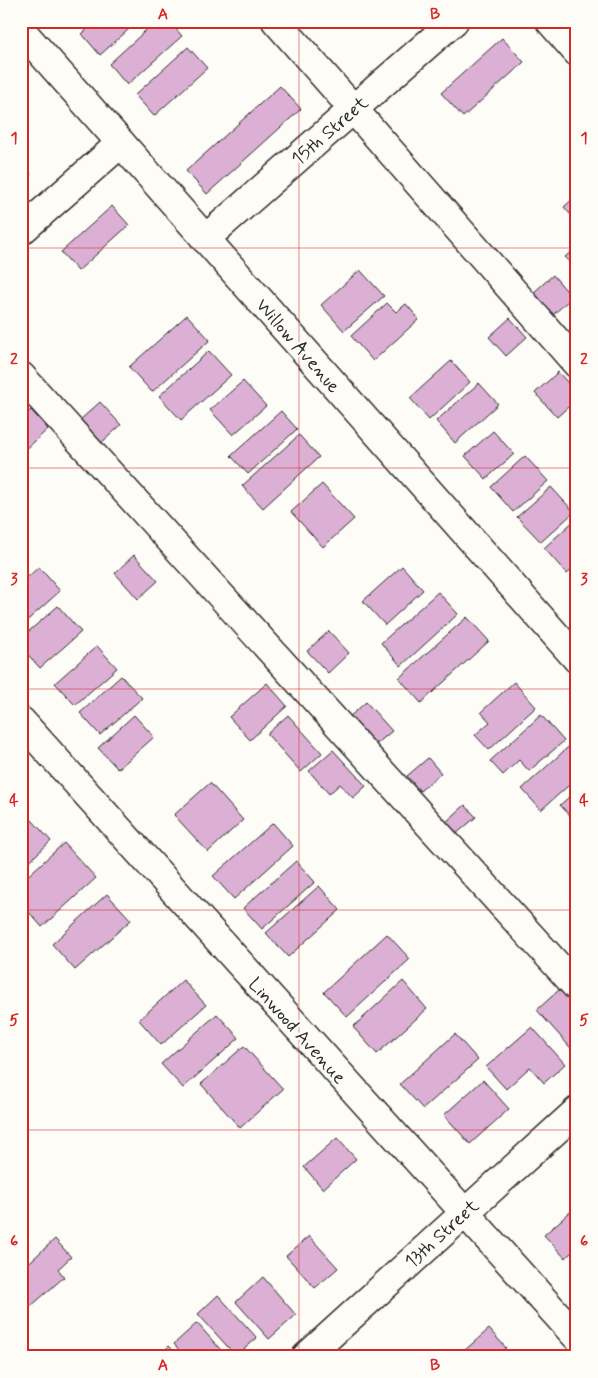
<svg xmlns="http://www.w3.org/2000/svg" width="598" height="1378" font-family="Mynerve,sans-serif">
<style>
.building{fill:#dcb0d4;stroke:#2b2b2b}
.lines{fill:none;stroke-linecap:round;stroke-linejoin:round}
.minor-casing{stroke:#2b2b2b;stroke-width:31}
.minor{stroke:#fdfcf7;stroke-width:28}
.grid{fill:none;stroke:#d62828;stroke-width:1;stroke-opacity:0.55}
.labels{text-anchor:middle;stroke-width:5;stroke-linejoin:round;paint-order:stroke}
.street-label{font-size:19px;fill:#2b2b2b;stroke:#fdfcf7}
.neatline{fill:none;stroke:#d62828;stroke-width:2}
.grid-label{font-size:16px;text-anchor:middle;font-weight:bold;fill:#d62828}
</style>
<rect width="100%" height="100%" fill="#fdfcf7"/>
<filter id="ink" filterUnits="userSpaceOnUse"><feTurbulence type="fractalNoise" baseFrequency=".02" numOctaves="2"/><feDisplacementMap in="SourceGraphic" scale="10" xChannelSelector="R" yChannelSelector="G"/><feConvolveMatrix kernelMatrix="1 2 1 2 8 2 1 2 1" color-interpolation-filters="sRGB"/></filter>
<g filter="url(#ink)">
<g class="building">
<path d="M96,21H138L100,55L82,34Z"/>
<path d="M156,21H169L182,36L127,85L109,64Z"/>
<path d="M502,38L524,62L463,117L441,93Z"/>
<path d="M188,47L207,68L154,116L135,95Z"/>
<path d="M280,86L301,109L207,194L186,171Z"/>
<path d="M21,164L31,174L21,183Z"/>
<path d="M577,195V222L564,207Z"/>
<path d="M112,206L129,225L78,271L61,252Z"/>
<path d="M577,247V270L565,257Z"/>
<path d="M360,270L384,296L344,331L321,305Z"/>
<path d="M553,275L572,297L552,316L532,294Z"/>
<path d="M387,303L396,312L406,304L419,319L373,361L351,336Z"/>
<path d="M187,315L210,340L152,392L129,367Z"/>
<path d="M510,318L527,337L506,356L489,337Z"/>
<path d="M209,351L231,375L181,420L159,396Z"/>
<path d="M451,361L470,382L429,420L410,398Z"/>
<path d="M558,372L577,393V399L557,417L535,393Z"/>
<path d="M243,381L266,406L233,435L210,410Z"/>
<path d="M479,383L498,404L455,443L436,421Z"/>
<path d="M100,402L121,425L99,445L79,421Z"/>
<path d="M31,410L48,429L21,454V419Z"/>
<path d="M281,411L297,429L248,474L231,456Z"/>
<path d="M493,431L514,454L486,479L465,456Z"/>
<path d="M299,435L319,457L263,508L242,486Z"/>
<path d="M525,456L548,481L513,512L491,487Z"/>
<path d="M322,484L354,519L323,547L291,512Z"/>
<path d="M551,487L574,512L541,542L517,517Z"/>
<path d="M577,518V565L567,574L544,548Z"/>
<path d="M134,555L158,581L138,599L115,573Z"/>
<path d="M402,566L423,590L385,625L363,601Z"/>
<path d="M39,567L60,591L21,626V583Z"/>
<path d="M438,592L458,614L401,666L381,643Z"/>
<path d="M58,606L81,632L40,668L21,647V638Z"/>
<path d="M467,617L489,641L421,703L399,678Z"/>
<path d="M329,631L349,653L328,673L307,651Z"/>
<path d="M97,646L117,668L75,705L55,683Z"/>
<path d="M121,676L142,698L100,735L80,713Z"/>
<path d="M514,682L536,707L489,750L475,735L490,722L481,712Z"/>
<path d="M267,683L287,706L250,740L229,717Z"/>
<path d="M366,702L392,731L372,748L347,719Z"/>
<path d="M134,715L154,737L118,769L98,748Z"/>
<path d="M288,715L322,753L301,772L267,734Z"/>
<path d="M541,715L564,741L529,771L519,760L503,775L490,761Z"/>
<path d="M576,740L577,778L541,810L522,789Z"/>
<path d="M333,750L366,786L353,798L340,784L329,794L309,771Z"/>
<path d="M428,758L441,773L420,791L407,776Z"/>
<path d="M210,783L243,820L208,852L174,815Z"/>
<path d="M577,790V823L560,805Z"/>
<path d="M465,805L476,817L455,835L445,823Z"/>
<path d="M31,819L51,841L22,868L21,828Z"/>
<path d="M273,823L293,846L234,899L213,876Z"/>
<path d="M64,843L96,878L42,927L21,903V882Z"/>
<path d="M296,861L315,882L262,929L243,908Z"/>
<path d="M319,886L340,910L288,957L266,933Z"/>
<path d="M107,894L131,920L75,970L52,944Z"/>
<path d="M387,934L410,959L347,1017L324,992Z"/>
<path d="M183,980L206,1005L161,1045L139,1020Z"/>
<path d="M403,981L427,1009L377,1054L353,1027Z"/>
<path d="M560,989L577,1008L576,1054L537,1010Z"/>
<path d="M217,1014L239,1038L183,1088L161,1064Z"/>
<path d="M532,1027L565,1064L544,1083L530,1067L506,1089L486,1067Z"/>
<path d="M455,1034L478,1060L423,1109L400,1084Z"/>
<path d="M244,1046L283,1089L240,1128L201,1084Z"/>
<path d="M483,1080L509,1109L470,1144L444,1115Z"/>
<path d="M337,1138L356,1159L323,1189L304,1167Z"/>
<path d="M577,1206V1248L565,1258L544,1235Z"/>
<path d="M309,1236L338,1268L315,1288L286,1256Z"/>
<path d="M55,1239L71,1257L58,1269L64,1277L21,1315V1270Z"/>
<path d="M263,1277L296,1315L269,1339L236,1302Z"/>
<path d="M218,1295L257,1338L236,1356L198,1314Z"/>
<path d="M197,1323L227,1357H185L174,1344Z"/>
<path d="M489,1329L506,1348L496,1357H457Z"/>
<path d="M169,1346L179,1357H157Z"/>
</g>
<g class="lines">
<defs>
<g id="minor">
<path d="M276,21L577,364"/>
<path d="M550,21L577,52"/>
<path d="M21,30L577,659"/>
<path d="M21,231L121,143"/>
<path d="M205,239L454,21"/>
<path d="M21,376L577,987"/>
<path d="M21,721L577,1337"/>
<path d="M306,1357L577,1111"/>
</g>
</defs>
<use href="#minor" class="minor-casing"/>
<use href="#minor" class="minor"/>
</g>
</g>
<path class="grid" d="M299,21V1357M21,248H577M21,468H577M21,689H577M21,910H577M21,1130H577"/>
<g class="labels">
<g class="street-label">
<text transform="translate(329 130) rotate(-41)" y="7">15th Street</text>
<text transform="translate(299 345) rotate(49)" y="7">Willow Avenue</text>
<text transform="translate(298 1030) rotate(48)" y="7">Linwood Avenue</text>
<text transform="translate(441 1233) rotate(-42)" y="7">13th Street</text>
</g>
</g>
<rect width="598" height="1378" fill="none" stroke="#fdfcf7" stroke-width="55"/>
<rect x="28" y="28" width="542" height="1322" class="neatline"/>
<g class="grid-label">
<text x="163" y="19">A</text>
<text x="435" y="19">B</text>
<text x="14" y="143">1</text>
<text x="584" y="143">1</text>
<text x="14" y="364">2</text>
<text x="584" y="364">2</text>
<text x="14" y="584">3</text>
<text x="584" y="584">3</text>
<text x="14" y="805">4</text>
<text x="584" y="805">4</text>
<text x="14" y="1025">5</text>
<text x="584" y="1025">5</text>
<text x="14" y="1246">6</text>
<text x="584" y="1246">6</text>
<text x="163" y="1370">A</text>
<text x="435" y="1370">B</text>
</g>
</svg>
